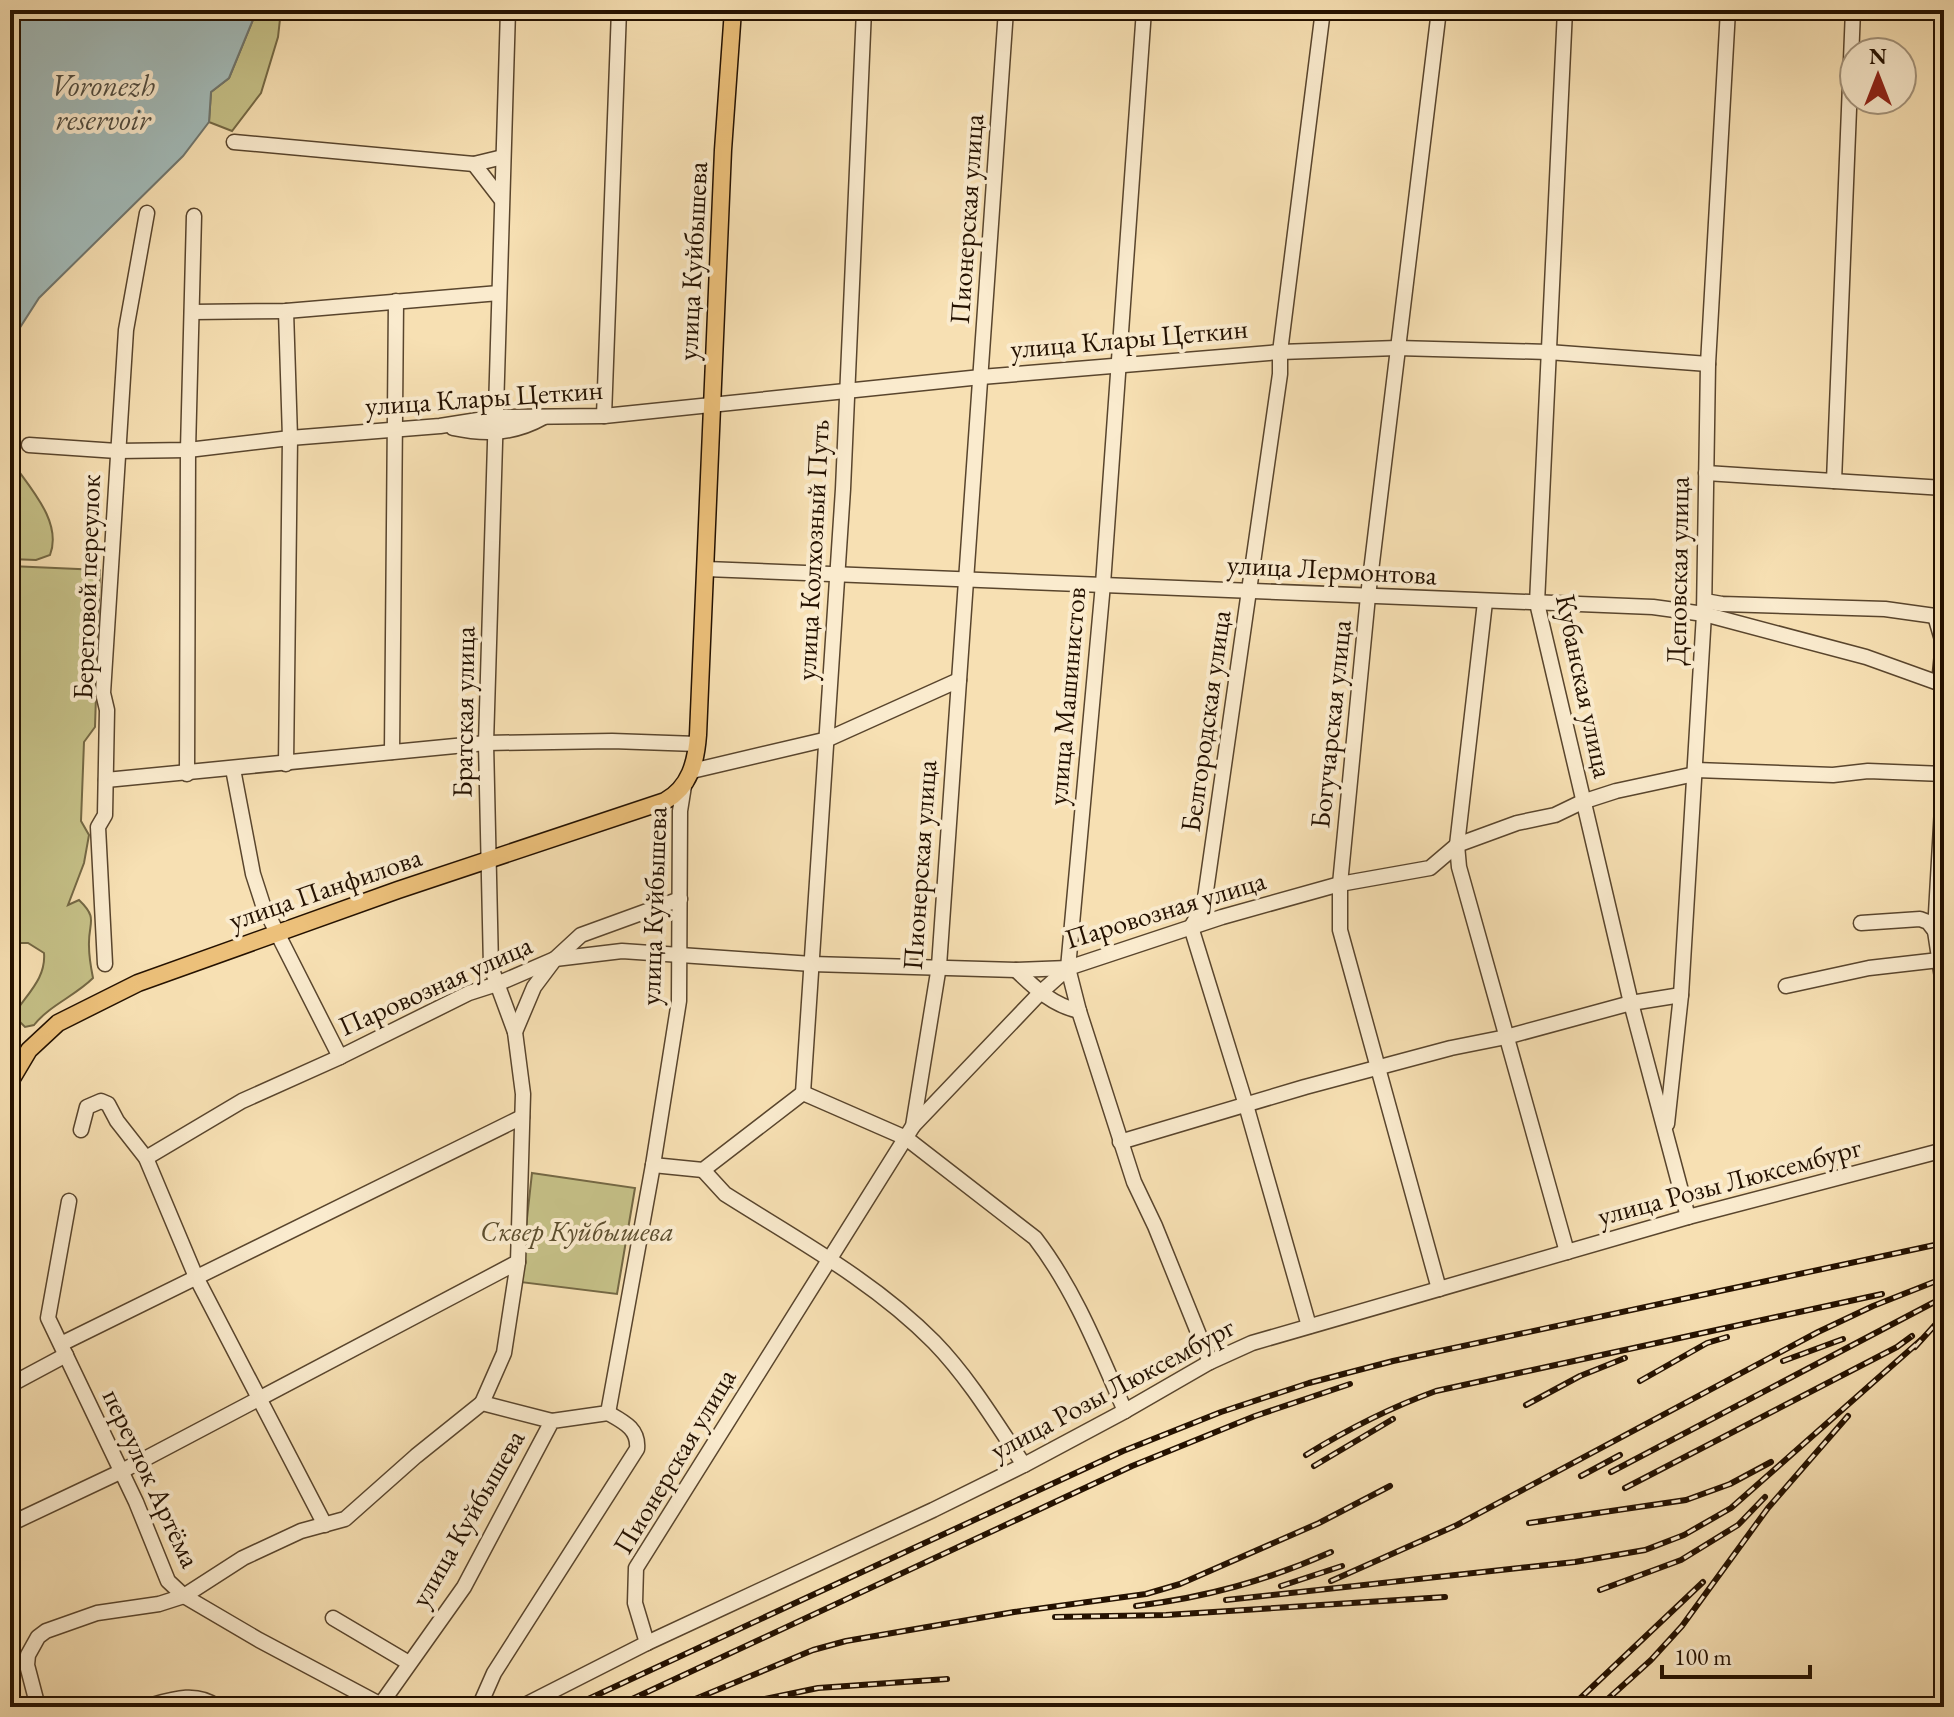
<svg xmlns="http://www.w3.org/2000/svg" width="1954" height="1717" font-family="'EB Garamond',serif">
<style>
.green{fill:#c5c087;stroke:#746844;stroke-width:2}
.water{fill:#a2bab8;stroke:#70766e;stroke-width:2}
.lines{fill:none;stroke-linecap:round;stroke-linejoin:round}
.minor-casing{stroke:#59452d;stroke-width:17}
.major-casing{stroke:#241100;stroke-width:19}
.minor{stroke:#faebce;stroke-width:14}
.major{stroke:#ecc07a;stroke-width:16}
.rail-casing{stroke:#241100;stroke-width:6}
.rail{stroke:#faebce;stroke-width:3;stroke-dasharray:9;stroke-linecap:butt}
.labels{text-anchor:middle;stroke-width:8;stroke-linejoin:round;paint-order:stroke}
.street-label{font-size:28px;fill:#241100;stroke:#faebce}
.park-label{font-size:28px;font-style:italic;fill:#5c4e2f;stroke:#faebce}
.water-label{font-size:30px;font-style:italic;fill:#504c40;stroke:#faebce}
</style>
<rect width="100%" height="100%" fill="#f7e0b3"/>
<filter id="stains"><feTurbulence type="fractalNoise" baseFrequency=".0025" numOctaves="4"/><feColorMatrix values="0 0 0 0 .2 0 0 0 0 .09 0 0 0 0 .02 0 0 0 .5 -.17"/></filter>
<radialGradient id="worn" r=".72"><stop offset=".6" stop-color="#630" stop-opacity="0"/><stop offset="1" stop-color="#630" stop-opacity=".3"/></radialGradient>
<g class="green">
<path d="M257,10H281L278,37L261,93L232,131L209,122L211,92L229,78Z"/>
<path d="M10,459C28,486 63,521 50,555L36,560L10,559Z"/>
<path d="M10,566L100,570L95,727L84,742L81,821L89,835L84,863L68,905L79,900C99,919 88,922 89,946C89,957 91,968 93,978C75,996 50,1005 34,1025L25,1027L20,1022L17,1010C29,992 46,977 44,953L28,943H10Z"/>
<path d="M532,1173L635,1188L617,1294L520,1282Z"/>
</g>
<path class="water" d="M10,10H257L229,78L211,92L209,122L183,156L39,298L10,343Z"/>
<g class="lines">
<defs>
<g id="minor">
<path d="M1144,10L1103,584L1068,968L1079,1011L1134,1182L1155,1226L1210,1362"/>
<path d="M1565,10L1537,603L1631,1003L1688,1217"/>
<path d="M234,142L474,164L503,157"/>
<path d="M474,164L501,199"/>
<path d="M286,311L290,438L286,764"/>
<path d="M192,312L286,311L499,293"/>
<path d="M604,416L619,10"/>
<path d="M453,428C486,435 514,434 544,417"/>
<path d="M29,445L117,451L188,450L290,438L440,426L497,417L604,416L981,377L1280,352L1397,348L1548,352L1708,364"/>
<path d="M1706,473L1944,488"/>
<path d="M1834,481L1853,10"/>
<path d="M706,569L1653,607L1704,614L1866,657L1944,685"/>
<path d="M1705,601L1722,604L1885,609L1935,616"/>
<path d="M1485,602L1457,845L1459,867L1567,1252"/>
<path d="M1939,684L1943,643L1935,616L1942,615"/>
<path d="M392,752L396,301"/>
<path d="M233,769L253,874L263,905L340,1057"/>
<path d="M1696,770L1833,775L1868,771L1944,774"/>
<path d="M692,771L828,739L959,680"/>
<path d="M1944,773L1935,931L1944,991"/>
<path d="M187,774L188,450L194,216"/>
<path d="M106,780L486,743L612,741L697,744"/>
<path d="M1861,923L1920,919L1928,922L1935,931H1940"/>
<path d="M105,964L98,827L105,815L107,710L103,693L126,330L147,213"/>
<path d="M1016,970C1035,988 1052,1005 1079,1011"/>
<path d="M1786,986L1869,968L1939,960"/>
<path d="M515,1032L534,987L555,959L581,935L680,899"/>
<path d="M803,1093L843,489L864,10"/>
<path d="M1667,1124L1681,995L1704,614L1708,364L1728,10"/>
<path d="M913,1126L1040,993L1068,968"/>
<path d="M81,1130L87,1107L101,1101L108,1104L117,1121L146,1158L196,1277L325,1525"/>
<path d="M1120,1142L1305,1087L1451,1048L1506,1037L1631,1003L1681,995"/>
<path d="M146,1158L242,1101L340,1057L469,993L497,984L555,959L622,951L812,964L1016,970L1068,968L1222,917L1340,884L1430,868L1457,845L1517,823L1555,815L1582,802L1616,791L1695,774"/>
<path d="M653,1165L703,1170L803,1093L906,1138L1035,1238C1075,1290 1099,1352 1125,1411"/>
<path d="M703,1170L725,1194C796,1239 874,1281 934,1342C969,1378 996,1423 1024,1465"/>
<path d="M69,1201L48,1318L136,1502L168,1581L184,1596L259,1640L385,1707"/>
<path d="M1439,1289L1340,930V884L1368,596L1439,10"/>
<path d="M1309,1326L1246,1105L1191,927L1204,905L1280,374V352L1323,10"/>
<path d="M61,1344L522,1117"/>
<path d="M10,1385L66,1355"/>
<path d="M482,1403L504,1353L518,1262L523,1094L515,1032L491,967L486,743L508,10"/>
<path d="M10,1524L120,1472L518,1262"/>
<path d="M333,1618L409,1663"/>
<path d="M647,1643L635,1603L636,1568L913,1126L939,966L1006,10"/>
<path d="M381,1704L464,1587L552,1421L608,1413L653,1165L679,1001L680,811L684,786"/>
<path d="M38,1707L27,1665L28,1655L38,1637L46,1631L97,1613L159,1604L184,1596L243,1558L301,1531L345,1519L416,1456L482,1403L552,1421"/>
<path d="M145,1707C170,1700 195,1690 218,1707"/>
<path d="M479,1707L494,1673L637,1449C639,1429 624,1422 608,1413"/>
<path d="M521,1707L647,1643L933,1510L1024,1465L1125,1411L1210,1362L1252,1343L1688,1217L1944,1150"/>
</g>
<path id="major" d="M10,1082L29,1050L58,1023L138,983L398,890L665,801C690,787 696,762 698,735L723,150L733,10"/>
</defs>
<use href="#minor" class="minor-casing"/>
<use href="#major" class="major-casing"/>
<use href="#minor" class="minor"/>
<use href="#major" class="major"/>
<defs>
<g id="rail">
<path d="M1915,1347L1944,1315"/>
<path d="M1783,1361L1843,1339"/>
<path d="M1640,1381L1707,1343L1727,1337"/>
<path d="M1526,1405L1580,1376L1625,1358"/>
<path d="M1306,1455C1348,1429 1389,1408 1436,1391L1882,1294"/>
<path d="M1314,1466L1393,1419"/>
<path d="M1611,1472L1944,1297"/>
<path d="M1581,1476L1620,1455"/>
<path d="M1625,1488L1897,1347L1912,1336"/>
<path d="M1529,1523L1686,1500L1730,1484L1771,1462"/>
<path d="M1331,1581L1457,1525L1818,1332L1873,1306L1944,1278"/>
<path d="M1281,1586L1342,1566"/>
<path d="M1600,1590L1681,1560L1738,1525L1765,1497"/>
<path d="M1226,1600L1575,1562L1645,1550L1684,1535L1731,1508L1921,1340"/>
<path d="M1136,1606C1207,1597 1266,1581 1331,1552"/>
<path d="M1055,1617L1166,1615L1445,1597"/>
<path d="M571,1707L1123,1451L1221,1412L1309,1383L1393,1361L1944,1243"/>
<path d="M615,1707L1132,1466L1255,1416L1350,1384"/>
<path d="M676,1707L813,1650L846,1641L1014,1612L1146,1594L1180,1584L1319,1523L1390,1486"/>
<path d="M726,1707L818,1688L947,1679"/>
<path d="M1571,1707L1703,1582"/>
<path d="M1599,1707L1651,1660L1682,1626L1768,1508L1848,1416"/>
</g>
</defs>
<use href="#rail" class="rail-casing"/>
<use href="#rail" class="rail"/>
</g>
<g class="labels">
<g class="street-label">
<text transform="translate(966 219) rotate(-86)" y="10">Пионерская улица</text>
<text transform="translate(692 261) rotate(-87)" y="10">улица Куйбышева</text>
<text transform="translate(1129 338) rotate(-5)" y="10">улица Клары Цеткин</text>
<text transform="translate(484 397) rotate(-4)" y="10">улица Клары Цеткин</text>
<text transform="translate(812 550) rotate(-87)" y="10">улица Колхозный Путь</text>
<text transform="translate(1332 569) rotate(3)" y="10">улица Лермонтова</text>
<text transform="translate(1677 571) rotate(-89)" y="10">Деповская улица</text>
<text transform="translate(86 587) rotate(-88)" y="10">Береговой переулок</text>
<text transform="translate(1585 686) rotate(78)" y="10">Кубанская улица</text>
<text transform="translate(1066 696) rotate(-85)" y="10">улица Машинистов</text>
<text transform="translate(463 712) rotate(-89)" y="10">Братская улица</text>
<text transform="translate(1205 721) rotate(-82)" y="10">Белгородская улица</text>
<text transform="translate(1330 724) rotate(-84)" y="10">Богучарская улица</text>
<text transform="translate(919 865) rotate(-86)" y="10">Пионерская улица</text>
<text transform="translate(325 888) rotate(-19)" y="10">улица Панфилова</text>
<text transform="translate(653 906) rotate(-88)" y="10">улица Куйбышева</text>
<text transform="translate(1165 909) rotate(-17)" y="10">Паровозная улица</text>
<text transform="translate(435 985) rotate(-24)" y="10">Паровозная улица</text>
<text transform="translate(1729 1181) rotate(-15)" y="10">улица Розы Люксембург</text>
<text transform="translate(1112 1388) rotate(-28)" y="10">улица Розы Люксембург</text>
<text transform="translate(674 1461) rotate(-59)" y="10">Пионерская улица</text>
<text transform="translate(152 1478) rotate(65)" y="10">переулок Артёма</text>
<text transform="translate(467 1518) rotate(-60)" y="10">улица Куйбышева</text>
</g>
<g class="park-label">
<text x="577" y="1241">Сквер Куйбышева</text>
</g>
<g class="water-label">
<text x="103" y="96">Voronezh<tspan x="103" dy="34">reservoir</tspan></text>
</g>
</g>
<rect width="1954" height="1717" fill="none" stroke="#f7e0b3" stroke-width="40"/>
<rect x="12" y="12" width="1930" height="1693" fill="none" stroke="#241100" stroke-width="4"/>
<rect x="20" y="20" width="1914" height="1677" fill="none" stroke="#241100" stroke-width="2"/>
<g transform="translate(1878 76)"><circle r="38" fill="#faebce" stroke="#a4947c" stroke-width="2"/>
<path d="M0-6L14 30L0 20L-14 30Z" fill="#8f2418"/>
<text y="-12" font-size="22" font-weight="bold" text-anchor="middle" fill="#241100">N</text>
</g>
<path d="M1662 1665v12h148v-12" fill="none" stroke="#241100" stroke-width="4"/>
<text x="1674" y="1665" font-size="24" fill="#241100" stroke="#faebce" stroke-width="6" paint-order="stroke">100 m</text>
<rect width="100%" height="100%" filter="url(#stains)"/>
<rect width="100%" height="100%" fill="url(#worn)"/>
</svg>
